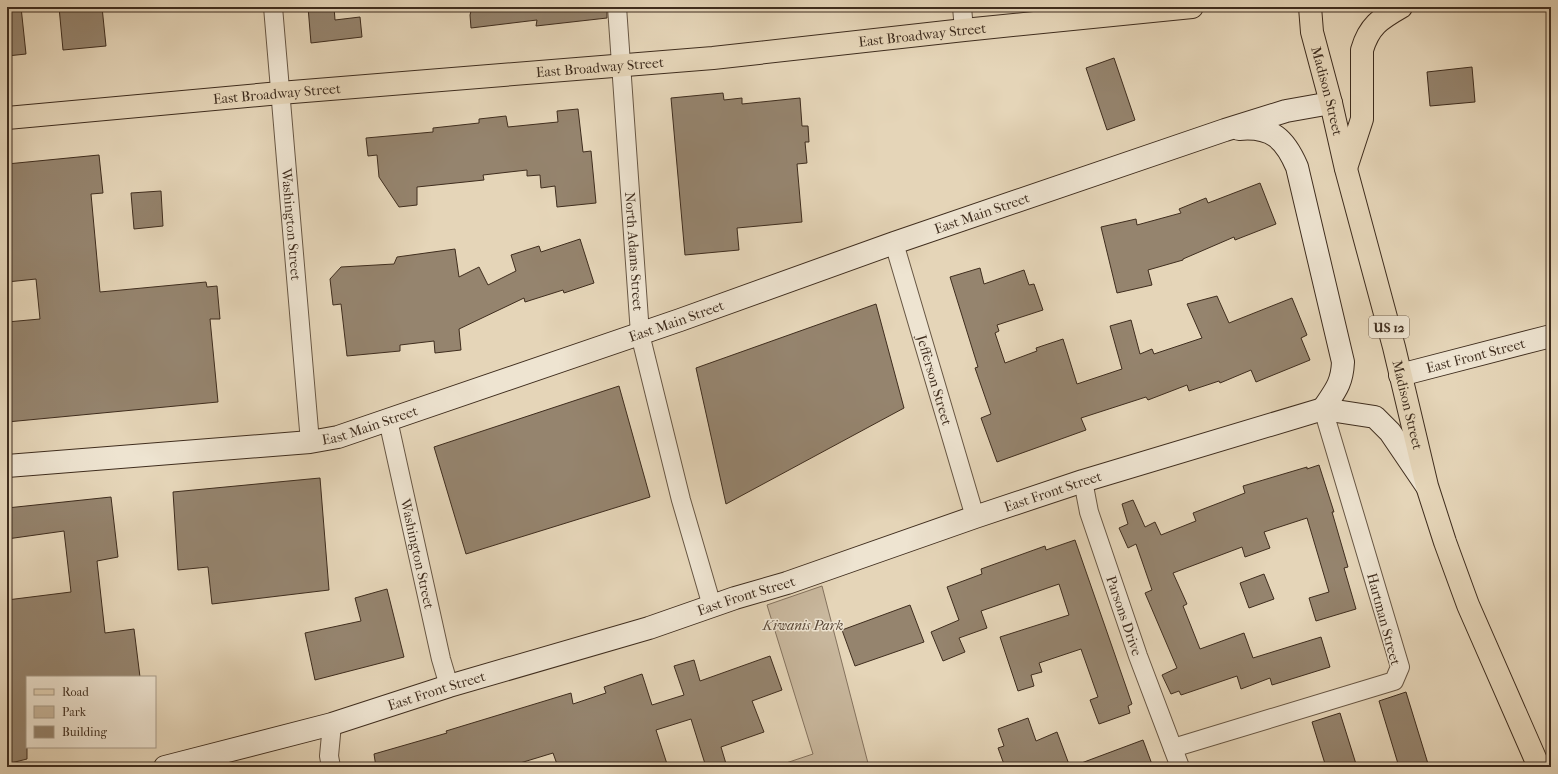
<svg xmlns="http://www.w3.org/2000/svg" width="1558" height="774" font-family="'IM FELL French Canon',serif">
<style>
.green{fill:#c9b89e;stroke:#84725e}
.building{fill:#95846e;stroke:#3f2d1e}
.lines{fill:none;stroke-linecap:round;stroke-linejoin:round}
.street-casing{stroke:#685744;stroke-width:20}
.secondary-casing{stroke:#3f2d1e;stroke-width:24}
.primary-casing{stroke:#3f2d1e;stroke-width:24}
.highway-casing{stroke:#3f2d1e;stroke-width:24}
.street{stroke:#eee4d1;stroke-width:18}
.secondary{stroke:#eee4d1;stroke-width:22}
.primary{stroke:#e5d5b8;stroke-width:22}
.highway{stroke:#e5d5b8;stroke-width:22}
.labels{text-anchor:middle;stroke-width:3;stroke-linejoin:round;paint-order:stroke}
.shield{fill:#eee4d1;stroke:#746454;stroke-width:1}
.shield-label{font-size:13px;font-weight:bold;fill:#3f2d1e}
.street-label{font-size:14px;fill:#3f2d1e;stroke:#eee4d1}
.park-label{font-size:14px;font-style:italic;fill:#5b4938;stroke:#eee4d1}
</style>
<rect width="100%" height="100%" fill="#e5d5b8"/>
<filter id="stains"><feTurbulence type="fractalNoise" baseFrequency=".005" numOctaves="4"/><feColorMatrix values="0 0 0 0 .2 0 0 0 0 .09 0 0 0 0 .02 0 0 0 .5 -.17"/></filter>
<radialGradient id="worn" r=".72"><stop offset=".6" stop-color="#630" stop-opacity="0"/><stop offset="1" stop-color="#630" stop-opacity=".3"/></radialGradient>
<path class="green" d="M822,586L869,767H774L813,754L767,605Z"/>
<g class="building">
<path d="M7,7H21L26,54L7,56Z"/>
<path d="M59,7H102L106,46L63,50Z"/>
<path d="M308,7H334L335,20L360,17L362,37L311,43Z"/>
<path d="M472,7H607V18L536,26L537,20L471,28L470,15Z"/>
<path d="M1114,58L1135,120L1107,130L1086,68Z"/>
<path d="M1472,67L1475,102L1430,106L1427,72Z"/>
<path d="M723,93L724,100L742,98V104L800,98L802,126H808L809,142H805L807,163L797,164L802,222L737,228L739,250L685,255L671,98Z"/>
<path d="M578,109L583,152L591,151L596,203L557,207L555,186L541,188L540,175L527,176V170L483,175L484,180L417,187V205L399,207L379,177L377,155L368,156L366,138L433,132V128L479,123V119L506,116L508,127L558,122L557,111Z"/>
<path d="M99,155L103,193L91,194L100,292L206,282L207,287L217,286L220,319H210L218,402L7,422V322L40,319L36,279L7,282V164Z"/>
<path d="M1260,183L1276,224L1235,240L1234,237L1183,259V260L1148,270L1152,285L1117,293L1101,227L1136,219L1137,225L1181,213L1179,209L1206,198L1208,203Z"/>
<path d="M161,191L163,226L134,229L131,193Z"/>
<path d="M580,239L594,283L564,293L563,290L525,302L524,298L459,329L461,350L435,353L434,341L400,345V351L347,356L341,304L333,305L330,279L341,267L394,264L397,257L455,249L459,277L479,267L488,285L516,271L511,255L539,246L541,252Z"/>
<path d="M980,268L984,284L1024,270L1029,285L1034,284L1043,310L997,325L999,331L995,333L1005,363L1037,351L1036,348L1063,339L1077,384L1122,369L1110,326L1131,320L1140,354L1152,349L1154,354L1202,338L1187,304L1217,296L1229,323L1292,298L1307,335L1301,338L1310,360L1256,382L1251,370L1220,383L1219,381L1189,391L1187,385L1148,400L1146,397L1081,418L1086,430L997,462L981,418L991,414L975,368L978,367L950,277Z"/>
<path d="M876,304L904,408L726,504L696,368Z"/>
<path d="M619,386L650,497L466,554L434,447Z"/>
<path d="M1319,465L1334,512H1332L1348,567L1344,568L1356,609L1316,621L1309,598L1329,592L1307,518L1264,532L1270,548L1245,557L1242,547L1173,573L1187,604L1183,606L1200,649L1244,633L1253,658L1321,637L1330,667L1272,685L1270,678L1241,689L1237,676L1181,695L1179,691L1171,694L1162,675L1177,668L1145,593L1152,590L1136,544L1128,548L1119,528L1128,524L1122,504L1133,500L1145,527L1155,522L1161,535L1196,521L1193,513L1245,493L1243,486L1307,467V469Z"/>
<path d="M320,478L329,590L212,604L208,567L178,570L173,492Z"/>
<path d="M111,497L118,557L97,561L105,633L134,629L140,677H27V759L11,763L7,726V600L71,592L64,531L7,539V508Z"/>
<path d="M1075,540L1132,704L1128,706L1130,713L1099,724L1090,700L1098,697L1081,649L1039,663L1042,672L1031,675L1034,686L1018,691L1000,637L1069,615L1059,584L981,611L987,628L959,638L965,652L943,661L931,632L959,620L947,587L982,574L981,569L1045,546L1046,550Z"/>
<path d="M1264,574L1274,599L1249,608L1240,583Z"/>
<path d="M387,589L404,657L315,680L305,633L361,621L355,598Z"/>
<path d="M910,605L924,642L855,666L842,630Z"/>
<path d="M770,656L782,690L752,701L764,732L721,747L727,767H706L691,719L656,730L668,767H558L553,753L507,767H376L374,754L447,733L446,731L571,693L573,704L606,693L604,687L642,674L652,705L684,695L674,666L694,660L700,681Z"/>
<path d="M1406,692L1429,767H1399L1379,701Z"/>
<path d="M1340,713L1356,764L1346,767H1326L1312,722Z"/>
<path d="M1028,718L1036,741L1057,732L1070,767H1005L998,748L1004,746L998,729Z"/>
<path d="M1143,740L1153,767H1076V765Z"/>
</g>
<g class="lines">
<defs>
<g id="street">
<path id="s1" d="M273,7L310,442"/>
<path id="s2" d="M617,7L640,334L681,500L712,606"/>
<path d="M962,7L964,30"/>
<path id="s3" d="M894,243L975,517"/>
<path id="s4" d="M388,420L441,659L449,686"/>
<path id="s5" d="M1083,481L1089,512L1138,656L1180,767"/>
<path d="M1173,748L1394,681L1400,667L1323,409"/>
<path d="M331,767L329,756L332,724"/>
</g>
<g id="secondary">
<path d="M1239,129C1272,126 1285,139 1297,167L1343,362C1342,384 1335,391 1323,409"/>
<path id="s6" d="M1400,375L1551,336"/>
<path id="s7" d="M7,466L310,442L338,437L680,320L894,243L1225,130L1286,111L1331,103"/>
<path id="s8" d="M165,767L332,724L449,686L649,628L735,598L787,583L975,517L1083,481L1323,409L1375,417L1390,432L1426,485"/>
</g>
<g id="primary">
<path id="s9" d="M7,118L280,93L713,58L964,30L1192,7"/>
</g>
<g id="highway">
<path id="s10" d="M1310,7L1312,32L1331,103L1346,169L1394,347L1427,486L1445,542L1468,605L1539,767"/>
<path d="M1346,168L1362,119V50C1369,26 1380,19 1401,7"/>
</g>
</defs>
<use href="#street" class="street-casing"/>
<use href="#secondary" class="secondary-casing"/>
<use href="#primary" class="primary-casing"/>
<use href="#highway" class="highway-casing"/>
<use href="#street" class="street"/>
<use href="#secondary" class="secondary"/>
<use href="#primary" class="primary"/>
<use href="#highway" class="highway"/>
</g>
<g class="labels">
<rect class="shield" x="1369" y="316" width="40" height="22" rx="3"/>
<g class="shield-label">
<text x="1389" y="332">US 12</text>
</g>
<g class="street-label">
<text dy="5" stroke="none"><textPath href="#s9" startOffset="919">East Broadway Street</textPath></text>
<text dy="5" stroke="none"><textPath href="#s9" startOffset="595">East Broadway Street</textPath></text>
<text dy="5" stroke="none"><textPath href="#s10" startOffset="86">Madison Street</textPath></text>
<text dy="5" stroke="none"><textPath href="#s9" startOffset="271">East Broadway Street</textPath></text>
<text dy="5" stroke="none"><textPath href="#s7" startOffset="1014">East Main Street</textPath></text>
<text dy="5" stroke="none"><textPath href="#s1" startOffset="218">Washington Street</textPath></text>
<text dy="5" stroke="none"><textPath href="#s2" startOffset="245">North Adams Street</textPath></text>
<text dy="5" stroke="none"><textPath href="#s7" startOffset="690">East Main Street</textPath></text>
<text dy="5" stroke="none"><textPath href="#s6" startOffset="78">East Front Street</textPath></text>
<text dy="5" stroke="none"><textPath href="#s3" startOffset="143">Jefferson Street</textPath></text>
<text dy="5" stroke="none"><textPath href="#s10" startOffset="410">Madison Street</textPath></text>
<text dy="5" stroke="none"><textPath href="#s7" startOffset="366">East Main Street</textPath></text>
<text dy="5" stroke="none"><textPath href="#s8" startOffset="930">East Front Street</textPath></text>
<text dy="5" stroke="none"><textPath href="#s4" startOffset="137">Washington Street</textPath></text>
<text dy="5" stroke="none"><textPath href="#s8" startOffset="606">East Front Street</textPath></text>
<text dy="5" stroke="none"><textPath href="#s5" startOffset="141">Parsons Drive</textPath></text>
<text transform="translate(1384 619) rotate(75)" y="5">Hartman Street</text>
<text dy="5" stroke="none"><textPath href="#s8" startOffset="282">East Front Street</textPath></text>
</g>
<g class="park-label">
<text x="803" y="630">Kiwanis Park</text>
</g>
</g>
<rect width="1558" height="774" fill="none" stroke="#e5d5b8" stroke-width="24"/>
<rect x="8" y="8" width="1542" height="758" fill="none" stroke="#3f2d1e" stroke-width="2"/>
<rect x="12" y="12" width="1534" height="750" fill="none" stroke="#3f2d1e"/>
<rect x="26" y="676" width="130" height="72" fill="#eee4d1" stroke="#a89b89"/>
<rect x="34" y="689" width="20" height="6" fill="#e5d5b8" stroke="#a89b89"/>
<text x="62" y="696" font-size="12" fill="#3f2d1e">Road</text>
<rect x="34" y="706" width="20" height="12" fill="#c9b89e" stroke="#a89b89"/>
<text x="62" y="716" font-size="12" fill="#3f2d1e">Park</text>
<rect x="34" y="726" width="20" height="12" fill="#95846e" stroke="#a89b89"/>
<text x="62" y="736" font-size="12" fill="#3f2d1e">Building</text>
<rect width="100%" height="100%" filter="url(#stains)"/>
<rect width="100%" height="100%" fill="url(#worn)"/>
</svg>
